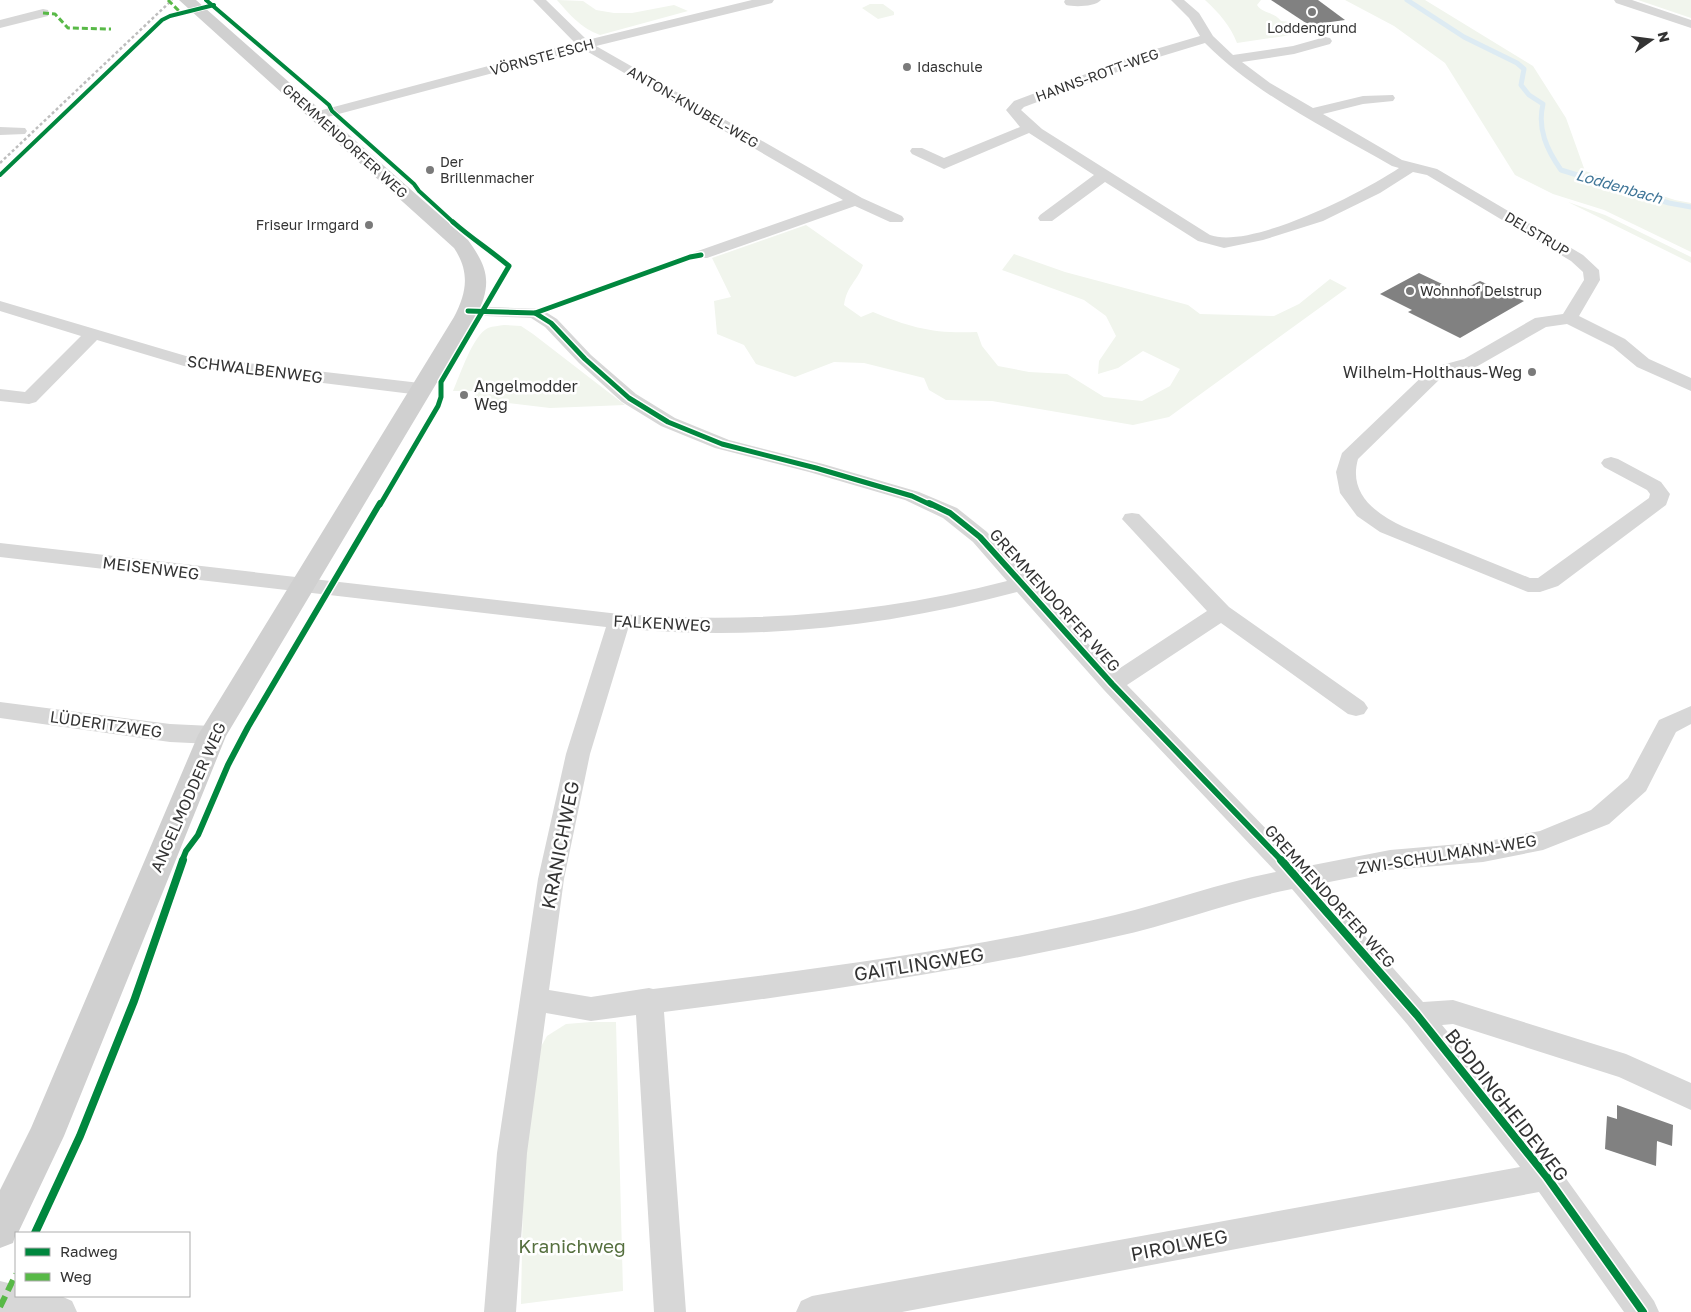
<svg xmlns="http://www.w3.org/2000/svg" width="1691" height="1312" font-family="'Golos Text',sans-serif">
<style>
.green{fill:#f1f5ed}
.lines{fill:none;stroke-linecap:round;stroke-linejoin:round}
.stream{stroke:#ddebf3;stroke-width:5}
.building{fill:#818181}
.street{fill:#d7d7d7;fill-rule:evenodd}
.secondary{fill:#d0d0d0;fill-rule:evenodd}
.rail{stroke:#bebebe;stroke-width:2.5;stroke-dasharray:3 2.5;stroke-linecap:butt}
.quiet-far1{stroke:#58b947;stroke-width:3;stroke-dasharray:6 3;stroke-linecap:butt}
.quiet{stroke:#58b947;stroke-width:6;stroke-dasharray:12 6;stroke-linecap:butt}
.cycleway-far3-casing{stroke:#fff;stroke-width:5.5}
.cycleway-far2-casing{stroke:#fff;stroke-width:8}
.cycleway-far1-casing{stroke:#fff;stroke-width:9}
.cycleway-casing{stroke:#fff;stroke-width:11}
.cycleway-far3{stroke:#00873e;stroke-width:4}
.cycleway-far2{stroke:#00873e;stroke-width:5}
.cycleway-far1{stroke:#00873e;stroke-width:6}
.cycleway{stroke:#00873e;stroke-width:8}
.poi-dot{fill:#7a7a7a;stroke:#fff;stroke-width:2}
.labels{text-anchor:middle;stroke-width:5;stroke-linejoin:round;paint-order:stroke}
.far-poi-label{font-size:14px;fill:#333;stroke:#fff;text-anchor:start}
.far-street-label{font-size:14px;fill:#333;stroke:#fff}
.far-water-label{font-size:15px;font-style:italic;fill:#3f7597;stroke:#fff}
.street-label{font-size:16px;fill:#333;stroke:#fff}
.poi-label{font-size:16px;fill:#333;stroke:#fff;text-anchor:end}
.near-street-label{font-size:19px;fill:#333;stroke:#fff}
.near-park-label{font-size:19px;fill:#56703f;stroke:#fff}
</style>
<rect width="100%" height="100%" fill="#fff"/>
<g class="green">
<path d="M557,0L583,1L596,10L614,13H632L674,5L688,11L600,35C582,29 569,14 557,0Z"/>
<path d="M1205,0H1261L1257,5C1263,14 1275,12 1281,21L1291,22L1300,27L1302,31L1298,34L1237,43C1230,25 1219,13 1205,0Z"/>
<path d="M1345,0H1425L1533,66L1566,118L1585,171L1675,200L1691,203V252L1604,210L1553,194L1515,175L1445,63L1394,26Z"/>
<path d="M1638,0H1691V18Z"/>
<path d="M870,4H883L894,12V15L878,19L862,8Z"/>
<path d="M1568,202L1605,215L1691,257V263Z"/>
<path d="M806,225L863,265C857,282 847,285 844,305L861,317L873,312C911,328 935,334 977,332L982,346L998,366L1029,372L1067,374L1104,397L1142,401L1170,386L1180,369L1143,351L1118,368L1098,374L1099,361L1116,336L1106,316L1084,300L1002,270L1014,254L1065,272L1188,305L1200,314L1274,316L1299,304L1330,279L1347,288L1169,417L1133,425L992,401L946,400L929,390L924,378L864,363L834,362L795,377L756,364L744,345L717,334L714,301L731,297L712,258Z"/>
<path d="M504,325L521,326L533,334L625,405L550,408L474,399L476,391H453C460,375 473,335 488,328C493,326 499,326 504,325Z"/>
<path d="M591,1022H616L623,1291L521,1304L524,1142L538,1052L547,1036L566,1024Z"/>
</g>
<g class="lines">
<path class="stream" d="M1407,0L1464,37L1517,63L1524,69L1521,85L1529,95L1543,104C1537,129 1547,150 1561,170L1669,203L1691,207"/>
</g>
<g class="building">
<path d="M1271,0H1318L1345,20L1309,25Z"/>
<path d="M1419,273L1459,292L1480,281L1524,301L1460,338L1408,312L1412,310L1380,294Z"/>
<path d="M1617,1105L1673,1125L1672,1146L1657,1141L1656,1166L1605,1149L1607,1116L1617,1119Z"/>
</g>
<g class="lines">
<g class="street">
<path d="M533,0H546L587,40L752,0H774L772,3L596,46L862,198L902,216L904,219L902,222H890L855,206L707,258H695L693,255L695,252L843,200L583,49L316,120L311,119L309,116L311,113L575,43Z"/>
<path d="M1065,0H1101C1095,7 1074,7 1066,5L1064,2Z"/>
<path d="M1171,0H1184L1199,13L1213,36L1233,55L1293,46L1325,37L1330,38L1332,41L1330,44L1294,54L1242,62L1270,83L1313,108L1363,96L1393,95L1395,98L1393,101L1363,104L1323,114L1402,160L1437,169L1583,255L1599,270L1600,280L1579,316L1625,339L1649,359L1691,378V391L1637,367L1613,347L1567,324L1546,327L1476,367L1443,376L1358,459C1348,494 1376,514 1404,527L1530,578H1538L1649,498L1650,494L1647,490L1604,467L1601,463L1604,459L1611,457L1618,459L1661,482L1670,494L1666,505L1558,586L1540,592H1528L1380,532L1357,516L1340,493L1336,472L1342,453L1431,368L1464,359L1535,318L1563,314L1584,280L1583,272L1571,261L1427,175L1413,172L1380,193L1323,221L1263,240L1224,248L1198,241L1105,182L1052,221H1040L1038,218L1040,215L1094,175L1029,133L944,169L912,154L910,151L912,148H922L944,158L1020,127L1006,110L1014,101L1139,54L1200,36L1189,18ZM1205,43C1258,96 1328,129 1392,166L1399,168C1364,192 1250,250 1210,235L1042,129L1021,110L1024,107L1149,60Z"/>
<path d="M1614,0H1632L1691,20V28L1616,3Z"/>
<path d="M43,9L48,10L49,13L48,16L0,28V20Z"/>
<path d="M0,127L25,128L27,131L25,134L0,135Z"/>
<path d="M0,301L186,356L420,383L427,385L429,389L427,393L420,395L184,366L97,340L36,402L29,404L0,401V389L25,392L81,336L0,311Z"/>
<path d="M468,306L541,309L557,319L591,355L636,394L675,418L729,440L823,464L919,492L957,508L987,532L1114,672L1207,611L1122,519L1125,514L1132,513L1139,514L1229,607L1364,702L1368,708L1364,714L1356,716L1348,714L1221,623L1127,685L1303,867L1390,850L1483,842L1540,831L1591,810L1628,778L1659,720L1691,706V724L1676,732L1646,791L1609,824L1543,850L1483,862L1390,870L1319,884L1423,1002L1453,1000L1626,1054L1691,1083V1110L1619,1077L1453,1024L1442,1025L1557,1166L1654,1301L1659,1312H1624L1539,1192L902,1312H796L801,1301L812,1296L1520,1167L1407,1024L1292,889C1232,901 1174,924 1114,937C965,971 815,993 664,1012L686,1312H654L636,1015L591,1021L546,1013L527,1153L516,1312H484L497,1153L538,879L566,754L606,627L0,557V543L619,614C750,624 879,614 1007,581L973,542L943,518L905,500L809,472L715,448L661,426L622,402L579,363L545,327L531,318L462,315L459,311L462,307ZM1017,592L1104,690L1276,872C1222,882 1169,902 1115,915C963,951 808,970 653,989L649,988L591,997L549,990L564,879L590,754L628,629C760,641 889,626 1017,592Z"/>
<path d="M0,702L170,724L212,726L220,729L224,735L220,741L212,744L170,742L0,718Z"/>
<path d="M0,1281L16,1285V1296H61L72,1301L77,1312H0Z"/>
</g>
<path class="secondary" d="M179,0H196L468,240C489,269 492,284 476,317L226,736L64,1136L18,1233H16L13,1243L0,1248V1190L31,1128L198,735L454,317C467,292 470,272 454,248Z"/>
<path class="rail" d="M0,163L172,0"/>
<g class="quiet-far1">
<path d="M168,0L181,13"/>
<path d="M43,13L55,14L68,28L111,29"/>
</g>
<path class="quiet" d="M0,1307L16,1274"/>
<defs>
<g id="cycleway-far3">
<path d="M206,0L329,105L332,111L414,184L419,191L454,223"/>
<path d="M0,175L162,20L170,16L214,5"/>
</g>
<g id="cycleway-far2">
<path d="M468,311L535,313L551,323L585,359L629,398L668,422L722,444L816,468L912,496L931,505"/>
<path d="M535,313L690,257L701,255"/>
<path d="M380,505L438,406L441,397V382L509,266C490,250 471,238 453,222"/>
</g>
<g id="cycleway-far1">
<path d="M929,503L950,513L980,537L1112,684L1282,861"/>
<path d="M182,861L186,851L198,835L228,765L248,727L380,503"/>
</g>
<g id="cycleway">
<path d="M1281,860L1417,1015L1546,1176L1643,1312"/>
<path d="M35,1233L80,1136L134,1001L183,860"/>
</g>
</defs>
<use href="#cycleway-far3" class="cycleway-far3-casing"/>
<use href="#cycleway-far2" class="cycleway-far2-casing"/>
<use href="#cycleway-far1" class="cycleway-far1-casing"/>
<use href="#cycleway" class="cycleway-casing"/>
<use href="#cycleway-far3" class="cycleway-far3"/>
<use href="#cycleway-far2" class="cycleway-far2"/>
<use href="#cycleway-far1" class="cycleway-far1"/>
<use href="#cycleway" class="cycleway"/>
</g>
<g class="poi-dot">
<circle cx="1312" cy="12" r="5"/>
<circle cx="907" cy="67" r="5"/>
<circle cx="430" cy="170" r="5"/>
<circle cx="369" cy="225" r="5"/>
<circle cx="1410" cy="291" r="5"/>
<circle cx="1532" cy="372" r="5"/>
<circle cx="464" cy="395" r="5"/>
</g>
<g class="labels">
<g class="far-poi-label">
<text x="1312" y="33" text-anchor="middle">Loddengrund</text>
<text x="917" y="72">Idaschule</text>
<text x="440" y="167">Der<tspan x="440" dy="16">Brillenmacher</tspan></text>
<text x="359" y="230" text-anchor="end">Friseur Irmgard</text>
<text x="1420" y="296">Wohnhof Delstrup</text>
</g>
<g class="far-street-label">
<text transform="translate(542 57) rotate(-15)" y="5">VÖRNSTE ESCH</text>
<text transform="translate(1097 75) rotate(-20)" y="5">HANNS-ROTT-WEG</text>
<text transform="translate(693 107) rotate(30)" y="5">ANTON-KNUBEL-WEG</text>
<text transform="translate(345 141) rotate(42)" y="5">GREMMENDORFER WEG</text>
<text transform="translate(1537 234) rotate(31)" y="5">DELSTRUP</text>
</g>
<g class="far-water-label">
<text transform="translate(1619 187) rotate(16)" y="5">Loddenbach</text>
</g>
<g class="street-label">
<text transform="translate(255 369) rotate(7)" y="6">SCHWALBENWEG</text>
<text transform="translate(151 568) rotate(7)" y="6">MEISENWEG</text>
<text transform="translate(1055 600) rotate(48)" y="6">GREMMENDORFER WEG</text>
<text transform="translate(662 623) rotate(3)" y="6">FALKENWEG</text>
<text transform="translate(106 724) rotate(8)" y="6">LÜDERITZWEG</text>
<text transform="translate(188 797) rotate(-66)" y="6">ANGELMODDER WEG</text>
<text transform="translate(1447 854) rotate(-9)" y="6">ZWI-SCHULMANN-WEG</text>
<text transform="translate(1330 896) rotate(48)" y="6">GREMMENDORFER WEG</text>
</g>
<g class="poi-label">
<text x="1522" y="378">Wilhelm-Holthaus-Weg</text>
<text x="474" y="392" text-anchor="start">Angelmodder<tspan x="474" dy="18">Weg</tspan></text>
</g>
<g class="near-street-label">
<text transform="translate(560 845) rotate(-79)" y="7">KRANICHWEG</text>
<text transform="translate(919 964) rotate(-9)" y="7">GAITLINGWEG</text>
<text transform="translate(1507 1105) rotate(52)" y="7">BÖDDINGHEIDEWEG</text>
<text transform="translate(1179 1245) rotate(-11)" y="7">PIROLWEG</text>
</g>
<g class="near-park-label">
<text x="572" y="1253">Kranichweg</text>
</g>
</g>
<rect x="15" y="1232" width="175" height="65" fill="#ffffff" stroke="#adadad"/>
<rect x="25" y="1248" width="25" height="8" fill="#00873e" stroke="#adadad"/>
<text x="60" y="1257" font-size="15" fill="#333333">Radweg</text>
<rect x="25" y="1273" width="25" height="8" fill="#58b947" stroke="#adadad"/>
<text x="60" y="1282" font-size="15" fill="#333333">Weg</text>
<g transform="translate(1651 40) rotate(76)" stroke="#ffffff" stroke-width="4" paint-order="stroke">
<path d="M0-4L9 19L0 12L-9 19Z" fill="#333333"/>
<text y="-8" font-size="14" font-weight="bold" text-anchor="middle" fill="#333333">N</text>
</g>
</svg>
